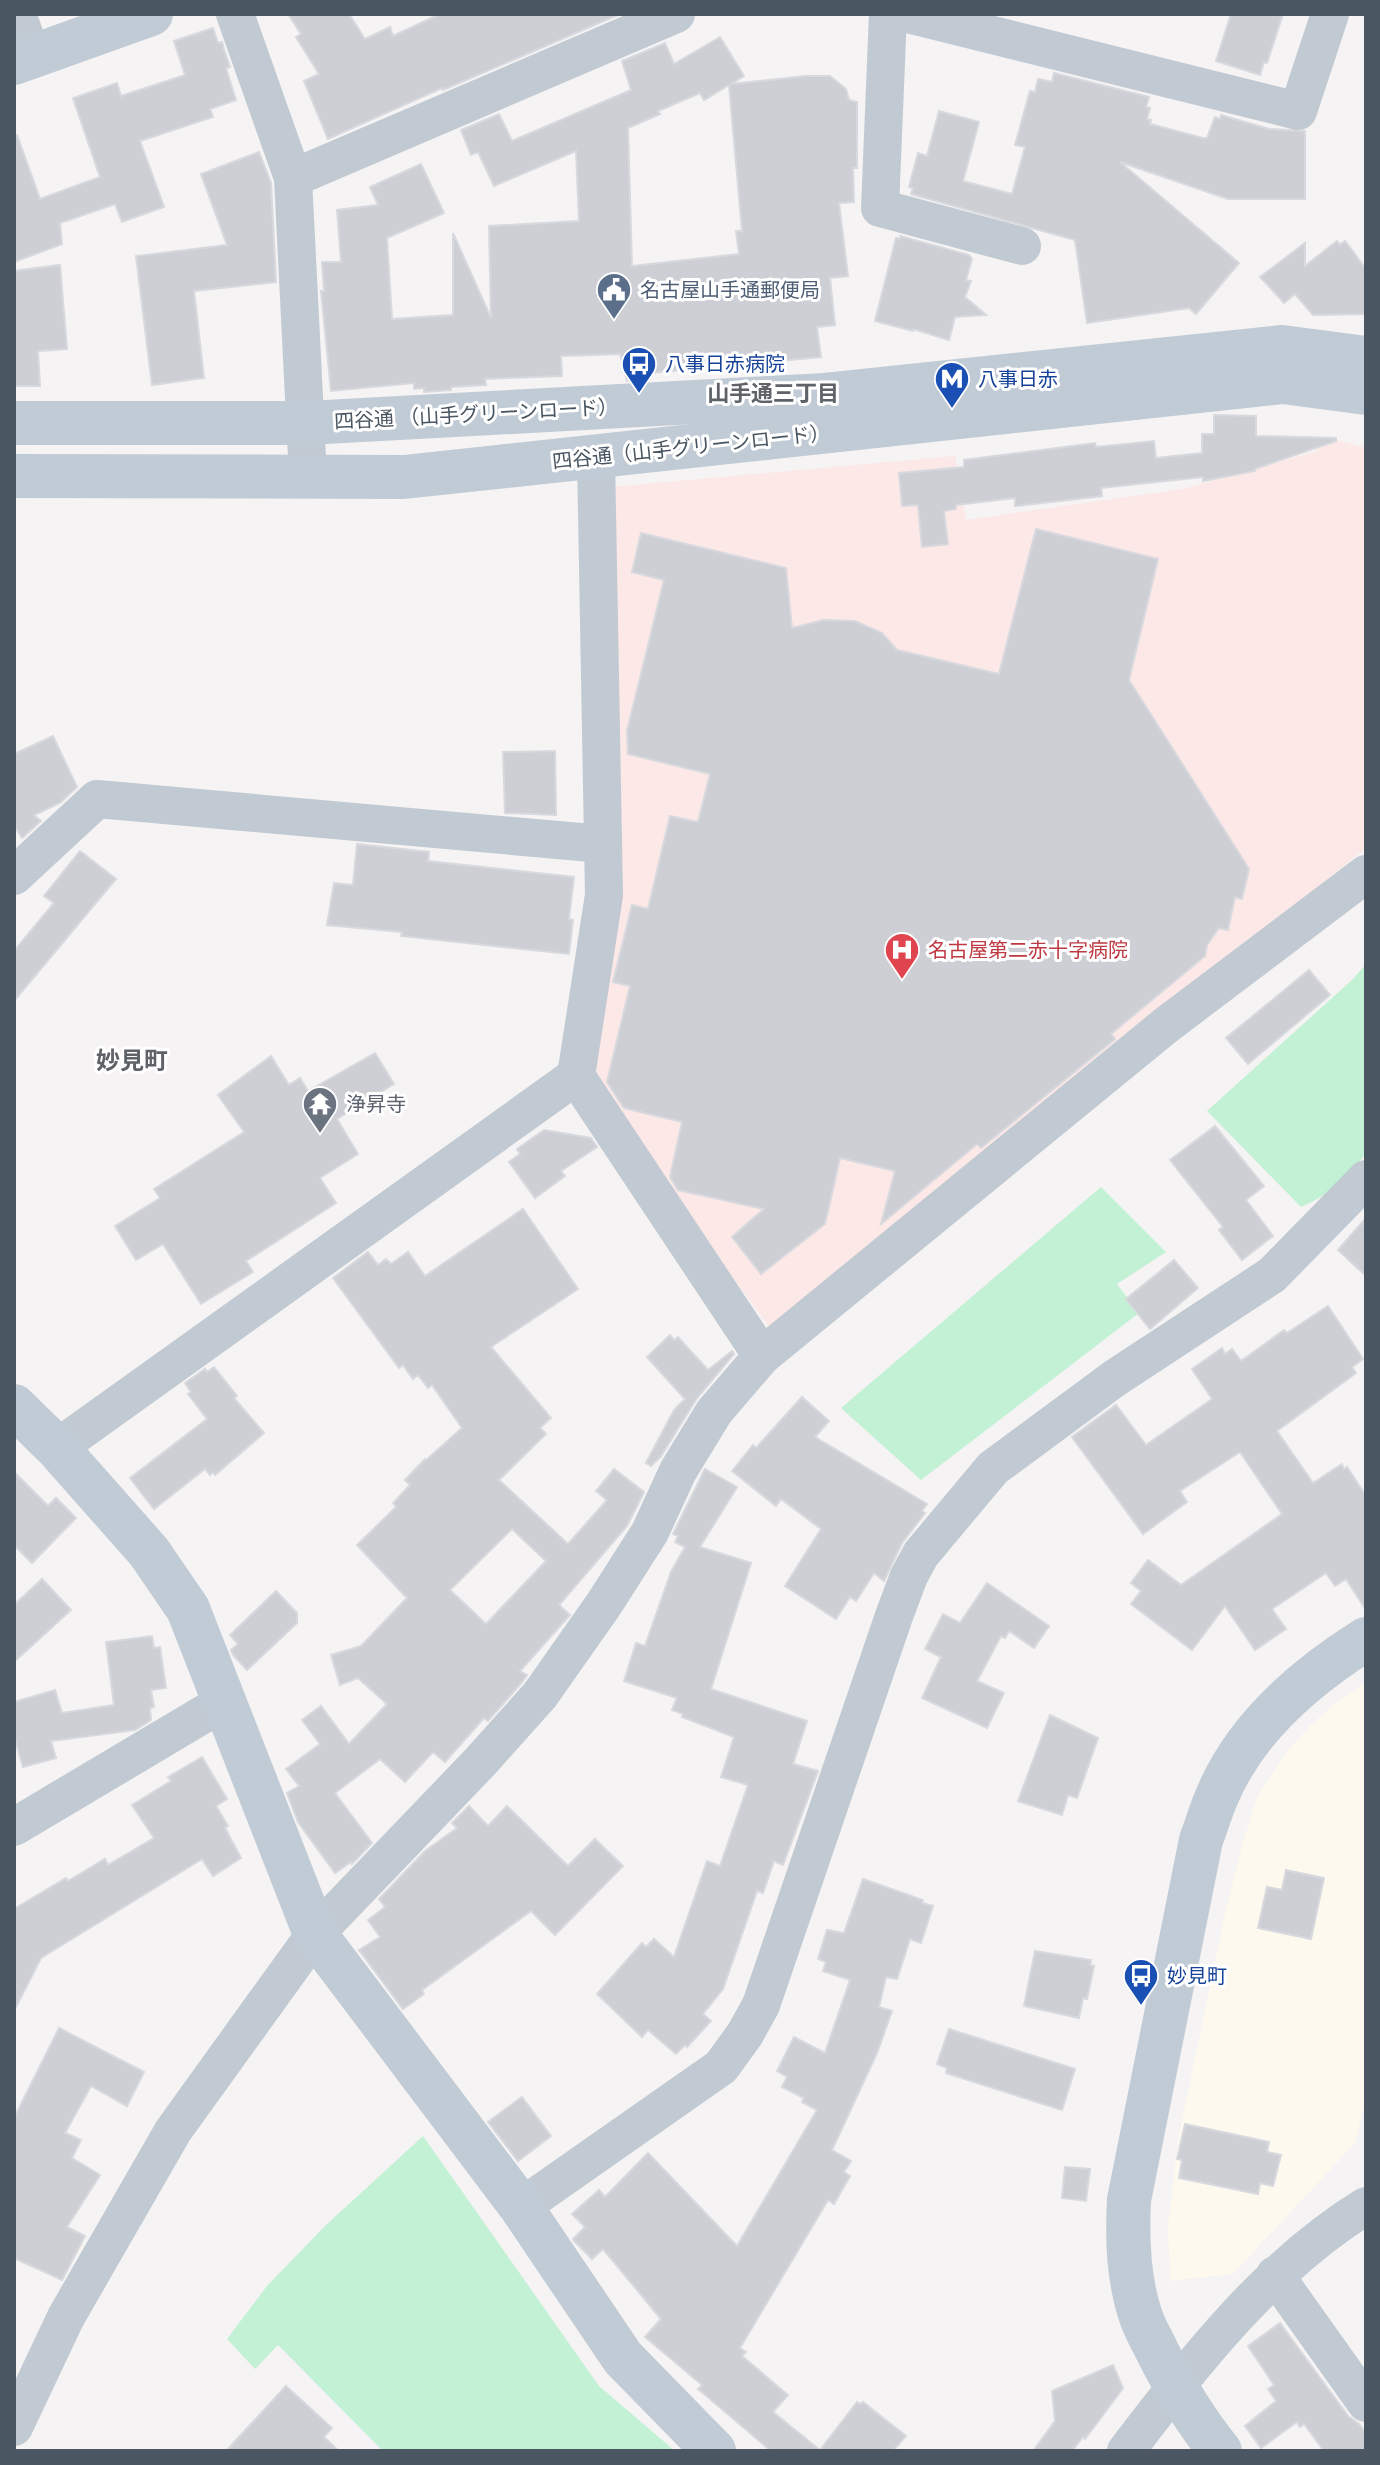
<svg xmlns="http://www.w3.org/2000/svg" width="1380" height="2465" font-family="'DM Sans','Noto Sans JP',sans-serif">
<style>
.commercial{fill:#fdf9ef}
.medical{fill:#fce8e6}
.green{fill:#c3f1d5}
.building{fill:#cdcfd5;stroke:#d7d9de;stroke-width:2;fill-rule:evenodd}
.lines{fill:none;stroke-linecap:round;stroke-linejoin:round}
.street{stroke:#c1cad2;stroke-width:38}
.secondary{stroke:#c1cbd6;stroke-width:44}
.labels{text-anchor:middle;stroke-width:6;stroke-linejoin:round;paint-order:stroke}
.service-label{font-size:20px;fill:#4e5e75;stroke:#fff;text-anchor:start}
.transit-label{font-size:20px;fill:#164399;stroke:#fff;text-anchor:start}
.street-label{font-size:20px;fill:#4a5661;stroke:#fff}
.health-label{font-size:20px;fill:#be3a42;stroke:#fff;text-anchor:start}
.worship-label{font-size:20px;fill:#5b616d;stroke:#fff;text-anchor:start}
.neighbourhood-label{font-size:22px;font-weight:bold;fill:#5f6368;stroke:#fff}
.quarter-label{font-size:24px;font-weight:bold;fill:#5f6368;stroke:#fff}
</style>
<rect width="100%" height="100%" fill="#f5f3f3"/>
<path class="commercial" d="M1366,1682V2096L1355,2143L1233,2274L1170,2281L1168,2226L1178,2140L1224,1918L1243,1842L1258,1795L1286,1753L1310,1726L1339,1700Z"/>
<path class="medical" d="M1330,438L1366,448V848L931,1198L771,1329L588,1083L611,487L955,456L966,520L1183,489L1315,452Z"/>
<g class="green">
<path d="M1366,964V1153C1349,1177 1328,1196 1301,1207L1207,1111L1353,979Z"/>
<path d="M1101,1187L1166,1252L1117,1284L1139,1313L921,1480L841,1408Z"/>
<path d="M423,2136L599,2386L675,2451H383L278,2345L255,2369L227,2339L267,2286L325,2226Z"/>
</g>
<g class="building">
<path d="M288,14H349L365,39L390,27L393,36L440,14H620L443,90L442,88L328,139L304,81L319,74L296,37L301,34Z"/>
<path d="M1231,14H1283L1267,63L1264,62L1260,75L1216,61Z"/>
<path d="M213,28L218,43L222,42L224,50L230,67L226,68L236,100L210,109L213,117L140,141L164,207L122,222L115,204L60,223L62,244L14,262V136L17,135L40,199L100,177L73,98L117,83L121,96L185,75L174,41Z"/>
<path d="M720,37L744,76L731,84L805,76H830L846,89L849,100L857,102V168H853L854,202L839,203L848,276L830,278L835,325L817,327L821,357L640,374L635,380L627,381L620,354L561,356L562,376L485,379L486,385L451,387V390L424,392V388L414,389V383L331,391L321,291H324L322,262H341L337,210L378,205L370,187L421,164L444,213L387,238L392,319L453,315V233L491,318L489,226L579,221L576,151L494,186L478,152L471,155L461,130L499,114L512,141L631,90L622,61L665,43L674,64ZM729,85L742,231H736L739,254L632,266L628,128L660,114L658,111L700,93L704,100Z"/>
<path d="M1054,73L1149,97L1146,107L1150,108L1147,119L1151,120L1150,124L1203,138H1207L1215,117L1220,119L1221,115L1269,129L1305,131V199H1228L1120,162L1239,263L1196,314L1189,308L1087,323L1075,240L911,194L913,188L909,187L918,153L927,156L939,111L979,122L963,181L1012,194L1025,147L1015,145L1030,91L1035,92L1038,79L1052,82Z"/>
<path d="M259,152L271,183L276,282L194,291L204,378L152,385L136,256L227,245L201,174Z"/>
<path d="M900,236L969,255L972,259L966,280L971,281L965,297L986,315L955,317L949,340L913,329V331L875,321L896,238L900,239Z"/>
<path d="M1337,241L1340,245L1345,241L1366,269V314L1313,315L1295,294L1284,303L1260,277L1305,243V266Z"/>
<path d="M60,265L67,349L38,351L40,386H14V271Z"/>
<path d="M1214,415L1256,416V436L1336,438V441L1255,469V471L1203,481V477L1101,488L1102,496L1015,506V498L956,505V509L944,511L948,544L922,547L918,505L902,506L899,473L964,467V460L1095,443L1096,447L1154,441L1156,458L1202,453V434H1214Z"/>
<path d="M1036,529L1158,559L1129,680L1249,869L1242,899L1235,897L1228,930L1219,928L1207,945L1205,956L1111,1034L1115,1039L981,1148L977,1144L881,1224L895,1171L840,1158L825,1224L761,1274L732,1237L764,1209L678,1190L670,1177L682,1122L624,1108L607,1082L630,986L613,982L632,905L648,909L670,816L698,822L710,774L628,754L627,731L664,580L632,572L641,533L786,568L792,628L824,620L855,621L882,633L897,650L999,674Z"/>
<path d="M53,736L77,787L60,803L34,815L41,821L22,838L14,825V754Z"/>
<path d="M555,751L556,815L505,813L503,752Z"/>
<path d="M357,844L429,852L428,861L574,877L569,919L573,920L569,954L401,936L402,932L327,925L334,883L353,885Z"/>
<path d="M80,851L116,879L14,1001V951L54,903L44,896Z"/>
<path d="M1309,970L1330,995L1248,1064L1226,1038Z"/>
<path d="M375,1053L394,1084L337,1119L358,1154L320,1178L336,1203L246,1261L253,1272L201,1304L163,1244L136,1260L115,1226L160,1198L154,1189L244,1132L218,1095L271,1056L289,1085L300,1078L308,1091Z"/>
<path d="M1215,1126L1264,1186L1246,1200L1273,1236L1242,1260L1219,1230L1223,1227L1170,1160Z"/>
<path d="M544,1130L591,1138L597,1147L561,1171L565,1176L535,1198L509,1162L520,1154L517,1149Z"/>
<path d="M523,1209L578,1289L491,1347L551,1418L540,1428L546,1434L499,1480L568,1544L607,1500L596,1491L614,1469L644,1492L627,1526L559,1605L570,1615L520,1671L527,1675L523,1681L488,1721L484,1718L445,1762L433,1752L405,1782L380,1759L335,1793L372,1843L352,1864L351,1862L335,1873L298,1822L287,1793L299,1786L286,1769L320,1744L302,1720L321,1706L349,1744L387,1704L358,1678L340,1685L331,1655L361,1646L407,1598L357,1545L396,1507L393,1503L410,1485L405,1480L425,1459L426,1460L462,1428L432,1385L428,1388L418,1375L413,1379L403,1365L399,1368L333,1278L368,1252L378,1265L386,1259L391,1264L408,1252L425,1276ZM512,1529L546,1561L486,1624L450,1590Z"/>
<path d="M1366,1218V1276L1338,1250Z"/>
<path d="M1174,1260L1198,1288L1150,1329L1126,1299Z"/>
<path d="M1328,1306L1363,1359L1352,1367L1356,1373L1277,1431L1313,1483L1342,1464L1344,1469L1347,1467L1366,1496V1610L1346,1579L1335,1586L1326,1573L1272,1609L1286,1629L1255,1650L1225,1606L1192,1650L1131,1604L1141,1591L1131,1583L1148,1560L1181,1585L1282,1514L1240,1452L1180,1491L1187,1502L1143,1534L1072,1437L1116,1405L1146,1445L1212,1399L1192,1369L1222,1348L1225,1354L1232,1349L1241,1361L1284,1330L1287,1333Z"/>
<path d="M670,1335L674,1340L678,1337L708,1370L732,1351L734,1354L697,1398L661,1456L651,1466L646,1463L674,1410L685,1399L647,1357Z"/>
<path d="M214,1367L237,1396L234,1398L264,1433L215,1475L213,1472L210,1475L205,1469L154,1509L130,1478L207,1419L188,1394L191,1392L185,1383L205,1369L207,1372Z"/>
<path d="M802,1397L829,1421L815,1437L927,1504L922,1511L925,1513L902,1543L884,1581L874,1573L856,1601L850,1597L836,1619L785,1586L821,1529L781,1499L776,1506L732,1471L753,1445L756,1448Z"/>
<path d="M705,1469L737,1487L700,1547L751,1563L711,1689L807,1721L793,1764L818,1771L783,1865L774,1861L763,1893L757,1891L723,1989L703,2014L711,2021L687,2047L685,2045L676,2054L648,2030L642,2037L597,1994L642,1943L646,1947L654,1939L674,1957L707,1861L720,1866L748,1785L721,1777L734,1737L682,1717L683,1714L672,1710L677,1698L624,1681L636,1643L645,1646L671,1572L685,1547L675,1542L678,1536L673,1534Z"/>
<path d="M14,1472L48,1506L56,1498L76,1518L32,1563L14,1545Z"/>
<path d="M42,1579L71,1610L14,1662V1605Z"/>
<path d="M987,1583L1049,1626L1034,1648L1009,1631L1005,1638L1001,1636L977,1681L1004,1693L987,1728L922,1698L941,1657L925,1649L943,1614L960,1623Z"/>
<path d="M276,1591L297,1613V1623L247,1670L233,1655L231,1650L238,1644L230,1635Z"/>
<path d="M152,1636L154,1648L160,1647L166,1688L151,1690L154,1707L150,1708L151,1720L135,1730L51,1741L56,1758L23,1767L14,1736V1702L55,1690L62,1713L114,1705L106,1642Z"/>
<path d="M1050,1715L1098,1738L1077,1798L1068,1795L1062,1815L1018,1801Z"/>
<path d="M202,1757L227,1799L216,1806L228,1826L225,1828L241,1858L213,1876L202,1859L41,1958L14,2011V1909L66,1878L68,1881L105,1859L108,1865L154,1838L132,1805L171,1781L168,1777Z"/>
<path d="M469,1806L488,1826L507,1806L568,1866L595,1839L623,1866L555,1935L531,1911L422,1990L424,1994L403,2009L359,1950L380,1937L368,1920L385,1907L379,1899L425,1851L457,1828L452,1823Z"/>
<path d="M1286,1870L1324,1878L1311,1939L1258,1928L1267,1887L1282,1890Z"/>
<path d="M863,1879L923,1900L922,1903L933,1906L921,1943L910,1939L897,1979L886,1977L879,2007L892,2011L877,2053L832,2150L851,2161L844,2172L850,2176L834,2204L828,2200L740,2348L746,2352L742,2356L788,2395L773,2412L820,2450L857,2402L860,2404L863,2402L906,2436L893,2451H771L698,2389L702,2385L645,2337L661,2319L603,2249L592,2259L574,2241L573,2239L585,2227L572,2214L599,2190L605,2197L648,2153L737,2246L817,2110L802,2102L804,2098L782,2087L787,2077L777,2071L794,2037L825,2053L850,1980L823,1971L826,1962L818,1959L827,1930L844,1933Z"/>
<path d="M1035,1951L1091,1960L1090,1965L1094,1966L1087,1999L1083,1998L1079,2018L1024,2006Z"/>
<path d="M59,2028L144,2072L127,2106L91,2086L65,2133L81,2140L72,2158L100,2175L67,2227L85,2236L62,2280L14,2258V2118Z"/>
<path d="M949,2029L1075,2069L1062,2110L946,2073L947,2068L937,2064Z"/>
<path d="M522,2097L551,2136L518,2161L488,2122Z"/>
<path d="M1185,2124L1269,2142L1267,2152L1281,2155L1273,2186L1260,2183L1258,2194L1179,2178L1182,2160L1177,2159Z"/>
<path d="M1065,2167L1090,2169L1086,2201L1062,2198Z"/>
<path d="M1280,2323L1348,2416L1359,2424L1366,2433V2451H1324L1304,2424L1300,2427L1297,2422L1261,2448L1245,2426L1276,2401L1268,2389L1274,2385L1248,2346Z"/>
<path d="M1113,2365L1123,2388L1085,2439L1083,2437L1072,2451H1033L1055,2421L1052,2391Z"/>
<path d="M286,2386L332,2428L324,2437L339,2451H226Z"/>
</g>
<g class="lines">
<g class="street">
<path d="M17,14L32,56"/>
<path d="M235,14L293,178L308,477"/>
<path d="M888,14L880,208L1022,246"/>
<path d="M908,14L1298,111L1330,14"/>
<path d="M293,178L676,14"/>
<path d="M596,457L604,895L576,1076L762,1356"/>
<path d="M14,876L97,799L603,844"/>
<path d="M57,1448L576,1076"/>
<path d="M14,1827L224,1702"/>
<path d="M521,2207L721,2067L745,2034L761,2005L894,1616L909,1576L921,1554L993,1468L1115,1378L1272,1275L1366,1179"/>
<path d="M1275,2275L1366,2403"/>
<path d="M14,2427L66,2317L173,2131L315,1934L481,1761L540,1695L604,1604L650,1532L678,1471L714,1412L762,1356L1165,1026L1366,874"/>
<path d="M1126,2451C1195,2361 1268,2266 1366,2206"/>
</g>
<g class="secondary">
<path d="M14,63L151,14"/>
<path d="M14,423H307L825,395L1282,347L1366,358"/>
<path d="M14,476L404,477L1283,382L1366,393"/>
<path d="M14,1406L57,1448L149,1552L188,1609L315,1934L521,2207L623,2358L714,2451"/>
<path d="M1220,2451C1195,2420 1175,2387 1157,2351C1152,2340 1145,2329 1141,2317C1128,2279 1127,2239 1129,2200L1201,1840C1207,1825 1211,1809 1218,1794C1246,1728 1307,1676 1366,1639"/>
</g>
</g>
<defs>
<symbol id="civic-pin" viewBox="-11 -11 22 30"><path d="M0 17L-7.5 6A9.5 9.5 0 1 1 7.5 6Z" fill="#5c6f8a" stroke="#fff"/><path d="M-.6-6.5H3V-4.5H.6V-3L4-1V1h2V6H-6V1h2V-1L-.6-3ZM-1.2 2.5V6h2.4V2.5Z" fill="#fff"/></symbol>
<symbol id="bus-pin" viewBox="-11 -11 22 30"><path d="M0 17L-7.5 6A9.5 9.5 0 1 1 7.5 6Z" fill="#1a4fb4" stroke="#fff"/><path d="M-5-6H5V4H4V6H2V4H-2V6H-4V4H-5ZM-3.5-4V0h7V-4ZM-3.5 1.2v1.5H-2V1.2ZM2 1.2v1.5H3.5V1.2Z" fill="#fff"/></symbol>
<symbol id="metro-pin" viewBox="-11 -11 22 30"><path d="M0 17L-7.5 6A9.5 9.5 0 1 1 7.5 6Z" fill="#1a4fb4" stroke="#fff"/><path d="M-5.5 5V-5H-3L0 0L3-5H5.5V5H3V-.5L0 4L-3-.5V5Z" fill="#fff"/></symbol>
<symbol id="hospital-pin" viewBox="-11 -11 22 30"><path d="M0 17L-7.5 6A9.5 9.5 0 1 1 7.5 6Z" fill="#e0444e" stroke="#fff"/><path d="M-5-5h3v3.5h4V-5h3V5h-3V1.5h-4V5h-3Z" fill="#fff"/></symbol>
<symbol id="temple-pin" viewBox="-11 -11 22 30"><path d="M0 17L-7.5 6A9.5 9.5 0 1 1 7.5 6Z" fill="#6b7280" stroke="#fff"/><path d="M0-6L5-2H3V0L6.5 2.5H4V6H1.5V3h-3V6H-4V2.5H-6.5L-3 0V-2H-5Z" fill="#fff"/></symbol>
</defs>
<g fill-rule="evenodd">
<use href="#civic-pin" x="594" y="270" width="40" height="54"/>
<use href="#bus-pin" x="619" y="344" width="40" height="54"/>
<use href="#metro-pin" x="932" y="359" width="40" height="54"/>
<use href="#hospital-pin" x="882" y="930" width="40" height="54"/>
<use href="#temple-pin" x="300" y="1084" width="40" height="54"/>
<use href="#bus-pin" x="1121" y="1956" width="40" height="54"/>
</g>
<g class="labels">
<g class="service-label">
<text x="640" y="297">名古屋山手通郵便局</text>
</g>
<g class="transit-label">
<text x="665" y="371">八事日赤病院</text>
<text x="978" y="386">八事日赤</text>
<text x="1167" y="1983">妙見町</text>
</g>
<g class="street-label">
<text transform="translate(476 414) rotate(-3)" y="7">四谷通 （山手グリーンロード）</text>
<text transform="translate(691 447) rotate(-6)" y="7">四谷通（山手グリーンロード）</text>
</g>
<g class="health-label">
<text x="928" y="957">名古屋第二赤十字病院</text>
</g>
<g class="worship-label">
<text x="346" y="1111">浄昇寺</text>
</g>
<g class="neighbourhood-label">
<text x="773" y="401">山手通三丁目</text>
</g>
<g class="quarter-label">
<text x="132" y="1069">妙見町</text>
</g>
</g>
<rect width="1380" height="2465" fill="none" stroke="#4a5661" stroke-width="32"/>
</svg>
